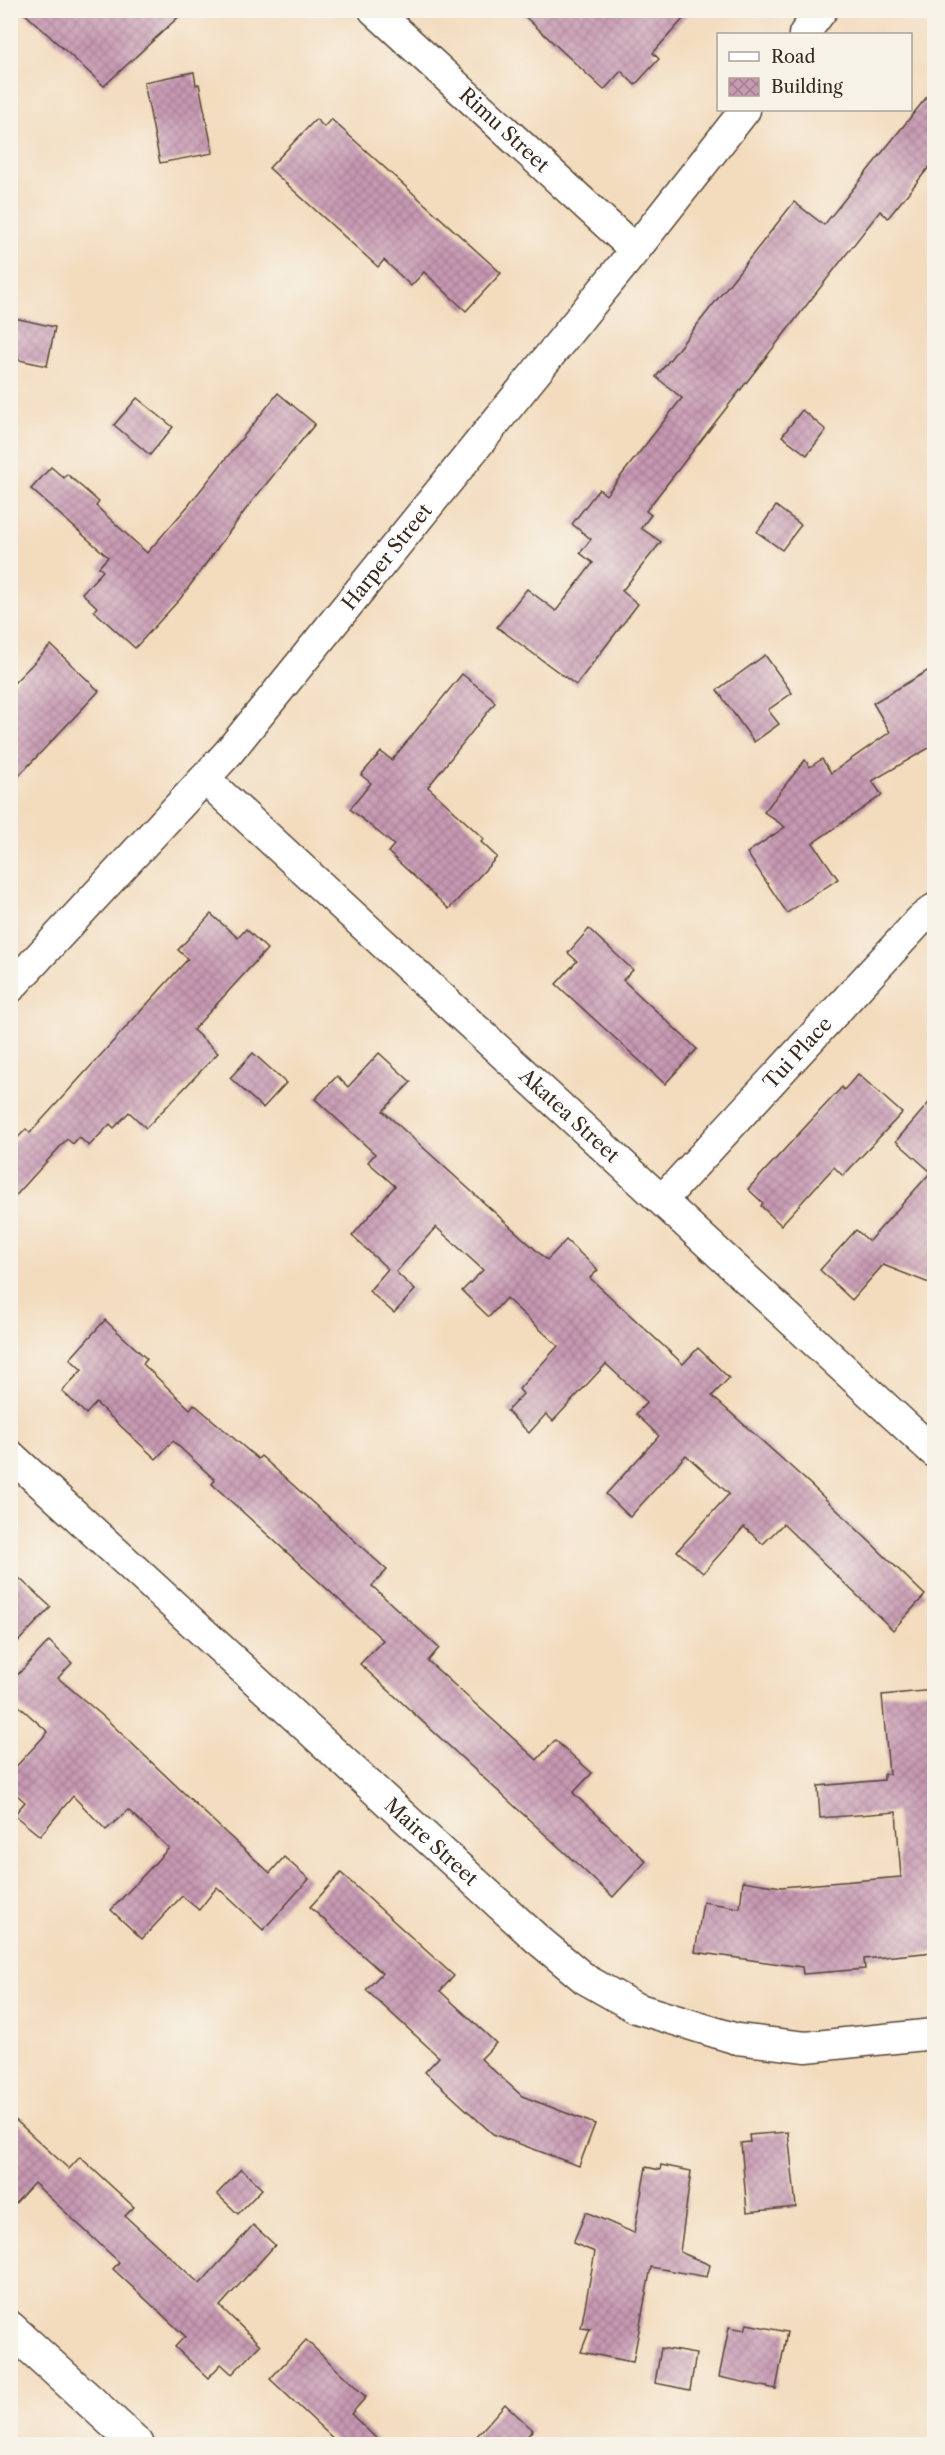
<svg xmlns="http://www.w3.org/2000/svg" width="945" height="2455" font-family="'Libre Caslon Text',serif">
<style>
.building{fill:url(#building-cross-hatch)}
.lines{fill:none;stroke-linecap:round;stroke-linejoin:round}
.street-casing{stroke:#574536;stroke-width:33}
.secondary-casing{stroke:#574536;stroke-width:36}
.street{stroke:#fff;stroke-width:30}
.secondary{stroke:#fff;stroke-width:33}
.labels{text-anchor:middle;stroke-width:4.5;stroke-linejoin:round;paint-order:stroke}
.street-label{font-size:20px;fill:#3b2a1e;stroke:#f7f3e8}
</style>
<defs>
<pattern id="building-cross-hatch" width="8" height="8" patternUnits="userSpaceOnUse" patternTransform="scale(1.5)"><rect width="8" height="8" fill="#c799b3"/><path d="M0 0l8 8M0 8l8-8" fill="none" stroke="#a37d91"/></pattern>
</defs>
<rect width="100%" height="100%" fill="#f7f3e8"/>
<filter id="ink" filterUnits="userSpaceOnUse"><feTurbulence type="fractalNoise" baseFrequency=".0167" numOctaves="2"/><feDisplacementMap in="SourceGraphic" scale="12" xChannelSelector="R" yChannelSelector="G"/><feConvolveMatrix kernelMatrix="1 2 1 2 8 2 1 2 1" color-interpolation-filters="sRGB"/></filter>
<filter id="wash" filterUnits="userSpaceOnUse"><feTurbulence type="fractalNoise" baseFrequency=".008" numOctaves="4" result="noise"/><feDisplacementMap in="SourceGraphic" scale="24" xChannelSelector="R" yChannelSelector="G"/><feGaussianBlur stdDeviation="1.35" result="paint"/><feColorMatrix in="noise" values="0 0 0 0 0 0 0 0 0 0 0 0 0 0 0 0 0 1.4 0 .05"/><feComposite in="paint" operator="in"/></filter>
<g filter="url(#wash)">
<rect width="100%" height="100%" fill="#f3dbbd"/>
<g id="blocks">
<g class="building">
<path d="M21,10H186L104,86Z"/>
<path d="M518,10H691L653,53L659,59L635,85L621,71L604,90Z"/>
<path d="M194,72L196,85L199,84L213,153L160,163L144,82Z"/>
<path d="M934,88V161L888,218L880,211L646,511L651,515L641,528L661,542L622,591L638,604L576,685L497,627L527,589L556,611L593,563L580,553L591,539L572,524L599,489L606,495L682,398L656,377L794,202L824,225Z"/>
<path d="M316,119L324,127L331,119L501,273L466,311L424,272L411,286L384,260L378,267L269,168Z"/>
<path d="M10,317L55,327L47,366L10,358Z"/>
<path d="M278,393L315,424L249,505L180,599L135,648L94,611L97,607L82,593L103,571L99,567L108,557L31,489L51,467L64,478L67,474L99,502L96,506L147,553L188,506Z"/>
<path d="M137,398L173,427L150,455L114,425Z"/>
<path d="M802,410L826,430L807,455L782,436Z"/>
<path d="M776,506L801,525L782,550L757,532Z"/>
<path d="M51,645L99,691L10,785V687Z"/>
<path d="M765,655L792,693L768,710L779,724L754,742L717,690Z"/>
<path d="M934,667V745L872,781L882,795L813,843L838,879L787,913L747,853L785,827L764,812L805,760L810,767L822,759L831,773L890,732L873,703Z"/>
<path d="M462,674L492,698L495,703L428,787L484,839L481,842L497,857L449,909L388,852L394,845L350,809L371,783L361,775L381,752L392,760Z"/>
<path d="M211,914L238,938L246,929L267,949L193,1030L218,1053L146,1128L129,1112L114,1128L110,1124L89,1146L79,1137L73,1144L67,1139L10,1202V1146L26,1129L30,1133L188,959L178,950Z"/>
<path d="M589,929L633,970L623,980L697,1049L665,1084L556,984L577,961L568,953Z"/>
<path d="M253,1053L286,1083L263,1108L230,1078Z"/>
<path d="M379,1053L411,1082L383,1111L547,1260L566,1240L598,1270L590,1278L683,1364L698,1348L729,1378L712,1396L810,1484L925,1595L893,1630L783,1524L763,1544L744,1527L703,1573L677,1551L729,1494L686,1455L630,1517L606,1494L659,1436L636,1414L647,1402L606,1364L553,1421L546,1414L529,1433L507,1411L523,1394L519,1389L558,1346L506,1298L489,1317L462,1291L483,1270L436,1227L396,1272L415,1290L394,1313L369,1291L388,1269L352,1236L395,1186L368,1162L375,1154L315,1099L337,1076L348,1087Z"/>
<path d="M858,1074L902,1113L843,1176L834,1167L781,1225L761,1206L763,1203L748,1189L842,1087L844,1090Z"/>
<path d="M934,1097V1285L883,1265L852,1300L820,1270L856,1230L869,1241L931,1172L896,1141Z"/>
<path d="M105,1320L147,1359L143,1364L190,1409L194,1404L258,1459L261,1456L387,1570L372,1586L439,1648L428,1661L537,1760L555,1740L592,1773L573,1793L646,1861L613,1897L360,1664L383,1640L212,1484L215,1480L173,1441L156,1459L96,1403L86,1414L62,1391L82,1370L70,1359Z"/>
<path d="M10,1570L51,1607L10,1650Z"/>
<path d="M49,1641L72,1663L58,1678L104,1717L226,1833L270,1873L284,1857L309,1879L263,1930L217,1887L199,1910L182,1896L142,1939L111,1910L169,1848L128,1810L106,1830L73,1796L40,1836L14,1815L25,1802L10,1789V1773L48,1732L10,1698V1683Z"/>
<path d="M934,1690V1952L864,1959L865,1969L803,1974L802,1967L695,1952L703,1902L740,1908L743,1881L781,1887L901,1877L896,1812L820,1818L818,1786L884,1780V1774H889L882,1695Z"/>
<path d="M341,1873L454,1976L440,1991L496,2043L481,2059L522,2096L595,2124L579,2166L493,2134L425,2072L439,2057L366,1990L382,1973L310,1907Z"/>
<path d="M10,2115L69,2169L80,2157L134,2207L125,2216L200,2284L253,2225L275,2245L220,2306L260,2345L232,2374L221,2364L208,2378L175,2347L185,2336L113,2269L119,2262L34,2183L10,2209Z"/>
<path d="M788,2132L796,2207L747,2212L741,2143L750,2142L749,2135Z"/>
<path d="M661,2165L691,2171L680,2252L710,2265L707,2277L651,2267L633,2362L581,2352L590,2329L581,2328L595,2252L573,2243L586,2212L634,2233L646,2167L660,2170Z"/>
<path d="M241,2169L262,2189L238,2214L217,2194Z"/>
<path d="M747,2324L787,2332L776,2389L719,2377L729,2327L745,2330Z"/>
<path d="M306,2340L366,2397L351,2414L383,2445H340L270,2379Z"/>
<path d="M661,2348L696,2354L690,2390L655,2383Z"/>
<path d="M505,2404L533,2430L519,2445H469Z"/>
</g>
</g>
</g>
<g filter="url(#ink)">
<use href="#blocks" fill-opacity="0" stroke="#574536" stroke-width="1.5"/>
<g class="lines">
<defs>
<g id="street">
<path id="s1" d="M374,10L635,250"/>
<path d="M804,34L822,10"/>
<path id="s2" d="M205,779L934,1452"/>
<path id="s3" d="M10,988L228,753L635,250L745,110"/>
<path id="s4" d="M662,1200L921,919L934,909"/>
<path id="s5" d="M10,1455L536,1938L585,1979L636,2008L737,2039L806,2047L934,2034"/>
</g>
<path id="secondary" d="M10,2328L137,2444"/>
</defs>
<use href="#street" class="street-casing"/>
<use href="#secondary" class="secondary-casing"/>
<use href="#street" class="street"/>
<use href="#secondary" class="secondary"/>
</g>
</g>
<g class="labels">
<g class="street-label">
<text dy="7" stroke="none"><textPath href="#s1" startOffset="177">Rimu Street</textPath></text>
<text dy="7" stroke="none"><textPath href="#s3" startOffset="573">Harper Street</textPath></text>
<text dy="7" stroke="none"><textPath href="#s4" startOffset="200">Tui Place</textPath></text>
<text dy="7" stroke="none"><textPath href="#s2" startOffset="496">Akatea Street</textPath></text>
<text dy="7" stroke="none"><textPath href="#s5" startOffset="572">Maire Street</textPath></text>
</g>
</g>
<rect width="945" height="2455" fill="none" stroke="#f7f3e8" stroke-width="36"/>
<rect x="717" y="33" width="195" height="78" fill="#f7f3e8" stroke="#aca397" stroke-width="1.5"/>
<rect x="729" y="52" width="30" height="9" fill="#ffffff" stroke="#aca397" stroke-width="1.5"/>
<text x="771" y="63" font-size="18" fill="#3b2a1e">Road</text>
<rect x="729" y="78" width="30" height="18" fill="url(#building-cross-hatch)" stroke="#aca397" stroke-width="1.5"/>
<text x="771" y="93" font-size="18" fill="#3b2a1e">Building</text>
</svg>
